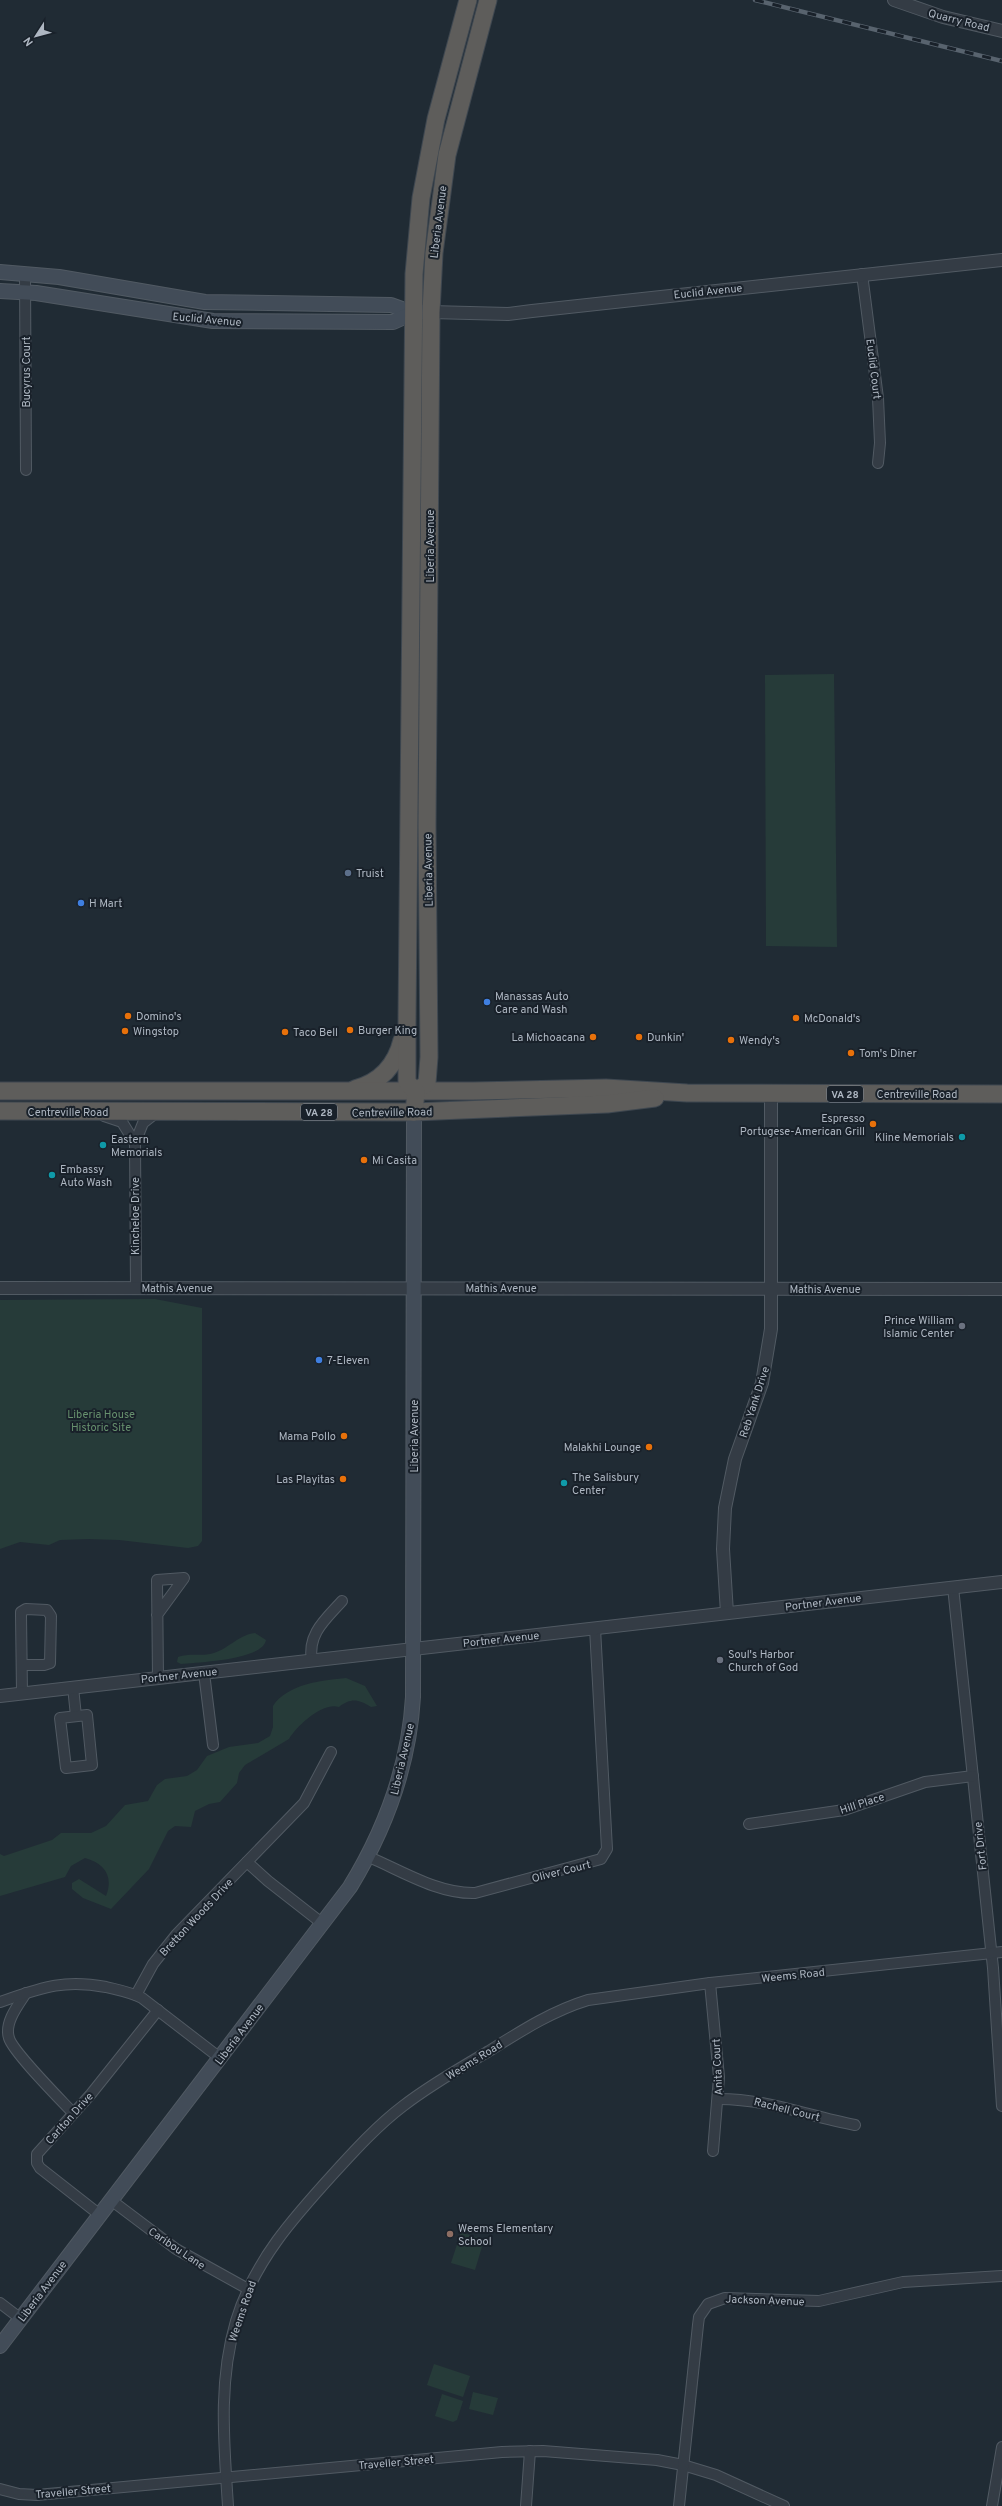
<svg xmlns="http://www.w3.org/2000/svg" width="1002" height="2506" font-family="Overpass,sans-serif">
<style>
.green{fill:#263b39}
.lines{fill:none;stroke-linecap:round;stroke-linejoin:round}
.minor-casing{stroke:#515a63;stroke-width:12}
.tertiary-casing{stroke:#515a63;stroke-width:14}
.secondary-casing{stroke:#515a63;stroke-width:16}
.trunk-casing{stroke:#3e4750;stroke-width:19}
.minor{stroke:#343c45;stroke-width:10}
.tertiary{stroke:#343c45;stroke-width:12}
.secondary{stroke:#424c58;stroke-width:14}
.trunk{stroke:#5e5d5b;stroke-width:17}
.rail-casing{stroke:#58636e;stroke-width:4.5}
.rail{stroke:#19212a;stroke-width:3;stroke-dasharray:9;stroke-linecap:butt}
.service-dot{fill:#5c6f8a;stroke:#19212a;stroke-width:1.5}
.shop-dot{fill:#3f7fe0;stroke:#19212a;stroke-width:1.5}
.food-dot{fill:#e8710a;stroke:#19212a;stroke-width:1.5}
.culture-dot{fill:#0f9aa8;stroke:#19212a;stroke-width:1.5}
.worship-dot{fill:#6b7280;stroke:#19212a;stroke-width:1.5}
.education-dot{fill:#8d6e63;stroke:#19212a;stroke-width:1.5}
.labels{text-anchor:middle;stroke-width:4;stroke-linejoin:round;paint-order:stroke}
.shield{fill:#19212a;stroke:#818a94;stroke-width:1}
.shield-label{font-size:10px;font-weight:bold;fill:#aeb7c2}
.street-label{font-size:11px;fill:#aeb7c2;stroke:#19212a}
.poi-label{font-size:11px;fill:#aeb7c2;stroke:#19212a;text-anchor:start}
.park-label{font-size:11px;fill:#67916e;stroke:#19212a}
</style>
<rect width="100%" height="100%" fill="#202b34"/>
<g class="green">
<path d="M834,674L837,947L766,946L765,675Z"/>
<path d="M155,1299L202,1308V1541L198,1546L188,1548L119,1540L88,1539L60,1540L49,1545L20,1542L0,1549V1300Z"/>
<path d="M255,1633L266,1640C263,1660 198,1662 181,1664L177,1662L178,1657C189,1653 199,1656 210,1654C227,1651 237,1635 255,1633Z"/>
<path d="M346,1678L365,1686L377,1706L371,1707C358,1699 351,1698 339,1707C322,1702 297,1726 289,1739L245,1765L239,1773L237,1783L220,1802L209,1804L195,1811L191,1827L175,1826L168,1831L149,1869L111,1909L83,1898L72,1889V1883L79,1879L106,1896C114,1876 104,1863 85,1858L71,1866L65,1877L0,1896V1854L4,1856L52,1840L61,1833H91L106,1826L125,1805L148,1801L157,1785L165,1779L187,1776L197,1770L207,1756L229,1747L258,1743L270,1736L273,1727V1706C287,1684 323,1680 346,1678Z"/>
<path d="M461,2232L484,2240L475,2270L451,2263Z"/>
<path d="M434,2364L470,2376L463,2397L427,2385Z"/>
<path d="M473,2392L498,2398L493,2415L469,2409Z"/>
<path d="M442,2394L463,2401L457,2420L453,2422L435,2416Z"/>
</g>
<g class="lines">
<defs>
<g id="minor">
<path d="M25,273L26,470"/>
<path d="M862,274L878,398L880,443L878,463"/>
<path d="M104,1116L122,1122L135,1143"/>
<path d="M136,1288L135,1143L143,1123L157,1112"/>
<path d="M953,1587L993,1968L1002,2106"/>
<path d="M157,1615L184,1578L157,1580L158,1678"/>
<path d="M312,1660C307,1634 326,1619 342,1601"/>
<path d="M22,1665H44L50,1663L51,1616L47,1610L26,1609L21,1612V1615L22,1693"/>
<path d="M204,1673L213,1745"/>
<path d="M73,1687L76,1716"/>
<path d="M87,1715L92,1765L66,1768L60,1718Z"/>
<path d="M749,1824L844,1810L925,1782L973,1776"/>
<path d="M369,1857C402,1871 438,1894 475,1893L601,1859L607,1849L595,1628"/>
<path d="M247,1862L268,1881L323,1924"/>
<path d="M710,1983L719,2077L713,2151"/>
<path d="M26,1993C18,2005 4,2023 9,2038C13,2052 61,2100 73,2113"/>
<path d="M136,1995L153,1964L176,1935L304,1803L331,1752"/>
<path d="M0,2002C41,1988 62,1979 106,1987C118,1990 130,1992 142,1998L220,2058"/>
<path d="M719,2099C767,2099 808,2116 855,2125"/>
<path d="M111,2200L176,2249L248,2289"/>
<path d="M100,2215L40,2168L37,2163V2154L91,2094L158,2010"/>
<path d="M0,2303L21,2319"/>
<path d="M0,2489L19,2494L37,2495L502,2452L543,2451L657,2460L683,2465L716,2475L784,2506"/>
<path d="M228,2506C224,2443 218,2382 236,2321C254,2261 294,2217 335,2172C356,2149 378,2125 403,2106C430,2085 460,2068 489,2051C521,2031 552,2011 588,2000L710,1983L1002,1952"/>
<path d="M526,2506L530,2451"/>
<path d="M679,2506L698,2325L699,2317L708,2304L725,2298L819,2301L903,2282L1002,2276"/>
<path d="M992,2506L1002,2447"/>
</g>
<g id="tertiary">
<path d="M894,0L943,17L1002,31"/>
<path d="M431,312L508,314L532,311L1002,260"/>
<path d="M0,1288L1002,1289"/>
<path d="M727,1613L723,1549L725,1508L735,1459L762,1383L771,1329V1094"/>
<path d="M0,1696L1002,1582"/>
</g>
<g id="secondary">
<path d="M0,272L59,277L205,302L391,305L413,313"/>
<path d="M0,291L36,293L213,321L393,322L413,313L423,312"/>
<path d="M0,2346L350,1887C386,1828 409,1766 413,1697L414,1112"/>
</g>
<g id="trunk">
<path d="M355,1089C381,1082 396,1065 402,1040"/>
<path d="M0,1091H473L606,1088L687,1093L1002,1094"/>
<path d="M416,1092L427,1083L429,1057L427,825L431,312L434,253L447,155L488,0"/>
<path d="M0,1111L414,1112L607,1104L655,1098"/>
<path d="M414,1112L416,1092L407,1082V1023L414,274L421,198L436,119L468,0"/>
</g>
</defs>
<use href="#minor" class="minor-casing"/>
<use href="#tertiary" class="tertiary-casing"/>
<use href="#secondary" class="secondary-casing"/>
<use href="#trunk" class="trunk-casing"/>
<use href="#minor" class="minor"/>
<use href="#tertiary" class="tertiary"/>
<use href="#secondary" class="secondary"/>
<use href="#trunk" class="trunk"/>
<defs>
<path id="rail" d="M755,0L1002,61"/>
</defs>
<use href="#rail" class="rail-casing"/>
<use href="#rail" class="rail"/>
</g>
<circle class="service-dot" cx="348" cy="873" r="4"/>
<g class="shop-dot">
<circle cx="81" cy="903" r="4"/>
<circle cx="487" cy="1002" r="4"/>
<circle cx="319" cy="1360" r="4"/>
</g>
<g class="food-dot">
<circle cx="128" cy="1016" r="4"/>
<circle cx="796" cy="1018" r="4"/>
<circle cx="350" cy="1030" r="4"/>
<circle cx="125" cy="1031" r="4"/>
<circle cx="285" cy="1032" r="4"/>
<circle cx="593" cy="1037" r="4"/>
<circle cx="639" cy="1037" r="4"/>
<circle cx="731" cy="1040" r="4"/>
<circle cx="851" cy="1053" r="4"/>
<circle cx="873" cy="1124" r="4"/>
<circle cx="364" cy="1160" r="4"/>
<circle cx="344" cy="1436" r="4"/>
<circle cx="649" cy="1447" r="4"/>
<circle cx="343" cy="1479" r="4"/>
</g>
<g class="culture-dot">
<circle cx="962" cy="1137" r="4"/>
<circle cx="103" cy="1145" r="4"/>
<circle cx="52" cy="1175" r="4"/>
<circle cx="564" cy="1483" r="4"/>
</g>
<g class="worship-dot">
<circle cx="962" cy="1326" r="4"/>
<circle cx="720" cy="1660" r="4"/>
</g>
<circle class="education-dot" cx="450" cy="2234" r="4"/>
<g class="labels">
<g class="shield">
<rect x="827" y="1086" width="36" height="16" rx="3"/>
<rect x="301" y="1104" width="36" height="16" rx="3"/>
</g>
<g class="shield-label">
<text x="845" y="1098">VA 28</text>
<text x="319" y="1116">VA 28</text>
</g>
<g class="street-label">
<text transform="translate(959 20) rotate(14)" y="4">Quarry Road</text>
<text transform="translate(438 222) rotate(-83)" y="4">Liberia Avenue</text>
<text transform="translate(708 291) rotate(-6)" y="4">Euclid Avenue</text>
<text transform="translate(207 319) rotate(5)" y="4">Euclid Avenue</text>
<text transform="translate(874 369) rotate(83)" y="4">Euclid Court</text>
<text transform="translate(26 372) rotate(-90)" y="4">Bucyrus Court</text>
<text transform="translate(430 546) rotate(-90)" y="4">Liberia Avenue</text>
<text transform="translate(428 870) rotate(-91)" y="4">Liberia Avenue</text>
<text x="917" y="1098">Centreville Road</text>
<text x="68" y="1116">Centreville Road</text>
<text transform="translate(392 1112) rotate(-1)" y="4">Centreville Road</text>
<text transform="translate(135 1216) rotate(-90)" y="4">Kincheloe Drive</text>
<text x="177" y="1292">Mathis Avenue</text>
<text x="501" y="1292">Mathis Avenue</text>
<text x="825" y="1293">Mathis Avenue</text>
<text transform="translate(754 1402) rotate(-72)" y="4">Reb Yank Drive</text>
<text transform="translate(414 1436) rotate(-90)" y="4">Liberia Avenue</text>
<text transform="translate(823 1602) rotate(-7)" y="4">Portner Avenue</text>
<text transform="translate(501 1639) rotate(-6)" y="4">Portner Avenue</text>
<text transform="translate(179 1675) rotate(-6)" y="4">Portner Avenue</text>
<text transform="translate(402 1759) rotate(-77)" y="4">Liberia Avenue</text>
<text transform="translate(862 1803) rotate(-18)" y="4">Hill Place</text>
<text transform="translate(980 1846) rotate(-96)" y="4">Fort Drive</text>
<text transform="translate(561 1871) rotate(-14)" y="4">Oliver Court</text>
<text transform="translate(196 1917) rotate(-47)" y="4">Bretton Woods Drive</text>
<text transform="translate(793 1975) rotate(-6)" y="4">Weems Road</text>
<text transform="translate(239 2034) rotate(-53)" y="4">Liberia Avenue</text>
<text transform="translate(474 2060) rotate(-32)" y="4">Weems Road</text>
<text transform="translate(717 2067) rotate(-93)" y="4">Anita Court</text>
<text transform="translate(787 2109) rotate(14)" y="4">Rachell Court</text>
<text transform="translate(69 2118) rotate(-48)" y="4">Carlton Drive</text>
<text transform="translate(177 2248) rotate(34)" y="4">Caribou Lane</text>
<text transform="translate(42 2291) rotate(-53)" y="4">Liberia Avenue</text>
<text transform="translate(765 2300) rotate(2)" y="4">Jackson Avenue</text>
<text transform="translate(242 2311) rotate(-71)" y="4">Weems Road</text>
<text transform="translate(396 2462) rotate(-5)" y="4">Traveller Street</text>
<text transform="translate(73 2491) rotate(-5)" y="4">Traveller Street</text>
</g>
<g class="poi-label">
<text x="356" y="877">Truist</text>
<text x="89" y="907">H Mart</text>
<text x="495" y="1000">Manassas Auto<tspan x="495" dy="13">Care and Wash</tspan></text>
<text x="136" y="1020">Domino's</text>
<text x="804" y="1022">McDonald's</text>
<text x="358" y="1034">Burger King</text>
<text x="133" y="1035">Wingstop</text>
<text x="293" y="1036">Taco Bell</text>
<text x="585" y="1041" text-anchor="end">La Michoacana</text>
<text x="647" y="1041">Dunkin'</text>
<text x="739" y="1044">Wendy's</text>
<text x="859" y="1057">Tom's Diner</text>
<text x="865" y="1122" text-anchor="end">Espresso<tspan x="865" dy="13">Portugese-American Grill</tspan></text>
<text x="954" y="1141" text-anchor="end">Kline Memorials</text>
<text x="111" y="1143">Eastern<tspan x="111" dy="13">Memorials</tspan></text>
<text x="372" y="1164">Mi Casita</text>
<text x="60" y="1173">Embassy<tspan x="60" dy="13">Auto Wash</tspan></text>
<text x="954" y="1324" text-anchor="end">Prince William<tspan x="954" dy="13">Islamic Center</tspan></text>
<text x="327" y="1364">7-Eleven</text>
<text x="336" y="1440" text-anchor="end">Mama Pollo</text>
<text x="641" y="1451" text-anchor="end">Malakhi Lounge</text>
<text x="572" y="1481">The Salisbury<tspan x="572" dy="13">Center</tspan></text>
<text x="335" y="1483" text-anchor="end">Las Playitas</text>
<text x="728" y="1658">Soul's Harbor<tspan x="728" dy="13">Church of God</tspan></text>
<text x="458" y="2232">Weems Elementary<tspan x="458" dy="13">School</tspan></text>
</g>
<g class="park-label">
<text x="101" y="1418">Liberia House<tspan x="101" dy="13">Historic Site</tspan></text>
</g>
</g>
<g transform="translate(36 36) rotate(234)" stroke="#19212a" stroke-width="3" paint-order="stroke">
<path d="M0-3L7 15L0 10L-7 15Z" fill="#aeb7c2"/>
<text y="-6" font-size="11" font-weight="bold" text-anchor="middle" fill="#aeb7c2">N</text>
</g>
</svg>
